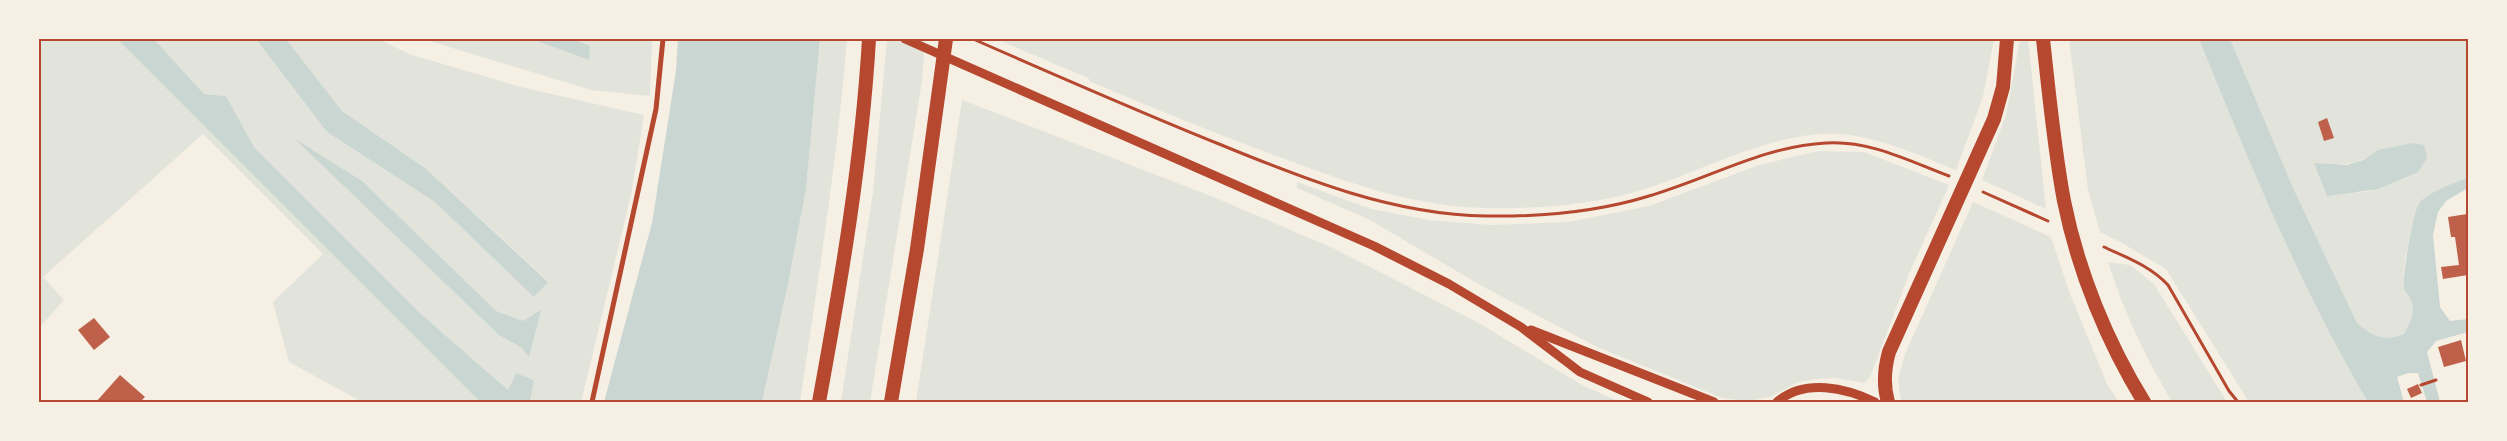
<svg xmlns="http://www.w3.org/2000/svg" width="2507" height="441" font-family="'Fira Sans Condensed',sans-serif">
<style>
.green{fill:#e2e4dc;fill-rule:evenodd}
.water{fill:#c9d6d2}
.building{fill:#bf614a}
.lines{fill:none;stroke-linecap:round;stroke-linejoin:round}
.path{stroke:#b5482f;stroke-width:3}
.minor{stroke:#b5482f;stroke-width:5}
.tertiary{stroke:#b5482f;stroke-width:9}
.trunk{stroke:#b5482f;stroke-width:14}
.neatline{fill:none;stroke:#b5482f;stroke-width:2}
</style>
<rect width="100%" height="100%" fill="#f6efe4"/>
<g class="green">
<path d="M39,39H117L480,402H362L289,362L273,302L323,254L203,134L43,277L64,300L39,328Z"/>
<path d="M154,39H256L327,132L435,202L534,296L548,281L425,168L342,111L286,39H379L409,54L521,87L644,115L631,195L581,402H530L534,380L516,373L508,390L421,314L254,147L226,96L204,94Z"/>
<path d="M423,39H652L650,96L591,90Z"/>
<path d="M820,39H847C837,161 818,281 800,402H762L788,284L806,189Z"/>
<path d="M887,39H925L922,81L870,402H841L873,192Z"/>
<path d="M996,39H1994L1983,97L1956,170C1918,155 1880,137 1839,134C1778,130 1706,169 1648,188C1599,204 1542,209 1491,208C1418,208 1352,184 1285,159C1219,135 1155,109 1091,82L1088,78Z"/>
<path d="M2020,39H2028L2046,209L1982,180L2006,115Z"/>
<path d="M2069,39H2199C2249,162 2300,287 2368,402H2249L2166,269L2120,242L2100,232L2088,190Z"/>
<path d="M2230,39H2468V178L2415,213C2410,236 2402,263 2404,287C2405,292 2410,296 2412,301C2416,313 2410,324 2404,335C2384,342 2373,337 2357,323L2294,190ZM2378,150L2418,172L2379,189L2358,193L2315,163C2342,166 2356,166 2378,150Z"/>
<path d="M962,100L1211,196L1335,249L1477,322L1582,385L1620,402H916Z"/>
<path d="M1818,151L1864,152L1949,185L1909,274L1871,375L1865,383L1834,378L1817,379L1799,382L1770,397L1748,401L1722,398L1597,347L1480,285L1370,220L1297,188V182L1371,209L1429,220L1491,225L1568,222L1649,206L1759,165Z"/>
<path d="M1973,202L2051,237L2070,294L2108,386L2119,402H1901L1898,379L1905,354Z"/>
<path d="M2108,262L2130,265L2154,284L2227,402H2172C2145,357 2124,312 2108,262Z"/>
</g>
<g class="water">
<path d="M117,39H154L204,94L226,96L254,147L421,314L508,390L516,373L534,380L530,402H480Z"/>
<path d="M256,39H286L342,111L425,168L548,282L534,297L435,202L327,132Z"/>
<path d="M532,39H573L590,46L589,60Z"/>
<path d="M678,39H820L806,189L788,284L762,402H604L652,223L676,71Z"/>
<path d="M2199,39H2230L2294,190L2357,323C2373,337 2384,342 2404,334C2410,324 2417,310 2410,298C2409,295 2405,292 2404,289C2402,277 2413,210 2420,202C2430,192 2455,182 2468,178V188L2446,201L2438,212L2433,235L2440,307L2450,321L2468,319V332L2436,341L2427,352L2440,402H2427L2418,373H2408L2397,377L2404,402H2368C2300,287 2249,162 2199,39Z"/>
<path d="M295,139L362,181L496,311L523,321L541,310L529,357L521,347L499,335Z"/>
<path d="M2413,143L2424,145L2427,158L2418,172L2379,189L2327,196L2314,163L2347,165L2363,160L2378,150Z"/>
</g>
<g class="building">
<path d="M2327,118L2334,138L2324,141L2318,122Z"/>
<path d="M2467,214L2468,275L2443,279L2441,267L2459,265L2455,237H2451L2448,217Z"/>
<path d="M94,318L110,337L94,350L78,330Z"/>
<path d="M2461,340L2466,361L2444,367L2438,347Z"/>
<path d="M120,375L145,397L140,402H96Z"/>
<path d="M2418,384L2422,393L2411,398L2407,389Z"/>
</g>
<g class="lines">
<g class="path">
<path d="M973,39C1055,75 1137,111 1219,144C1304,179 1394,215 1486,216C1541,217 1597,212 1649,196C1708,179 1764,146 1826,143C1869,140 1909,161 1949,176"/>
<path d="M1983,192L2048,221"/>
<path d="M2104,247C2128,258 2150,266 2168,285L2229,391L2238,402"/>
<path d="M2421,385L2436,380"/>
</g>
<path class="minor" d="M592,402L656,109L663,39"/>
<g class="tertiary">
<path d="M905,39L1374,246L1449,284L1521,327L1580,372L1648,402"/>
<path d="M1531,330L1714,402"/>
<path d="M1777,402C1805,378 1846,388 1875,402"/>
</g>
<g class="trunk">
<path d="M2043,39C2049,93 2054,148 2064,201C2078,271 2107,342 2144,402"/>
<path d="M819,402C841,282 862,160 869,39"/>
<path d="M891,402L917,249L946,39"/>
<path d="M1888,402C1883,385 1884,370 1889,352L1994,119L2003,87L2007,39"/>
</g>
</g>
<rect width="2507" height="441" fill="none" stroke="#f6efe4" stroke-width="80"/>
<rect x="40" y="40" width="2427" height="361" class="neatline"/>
</svg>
